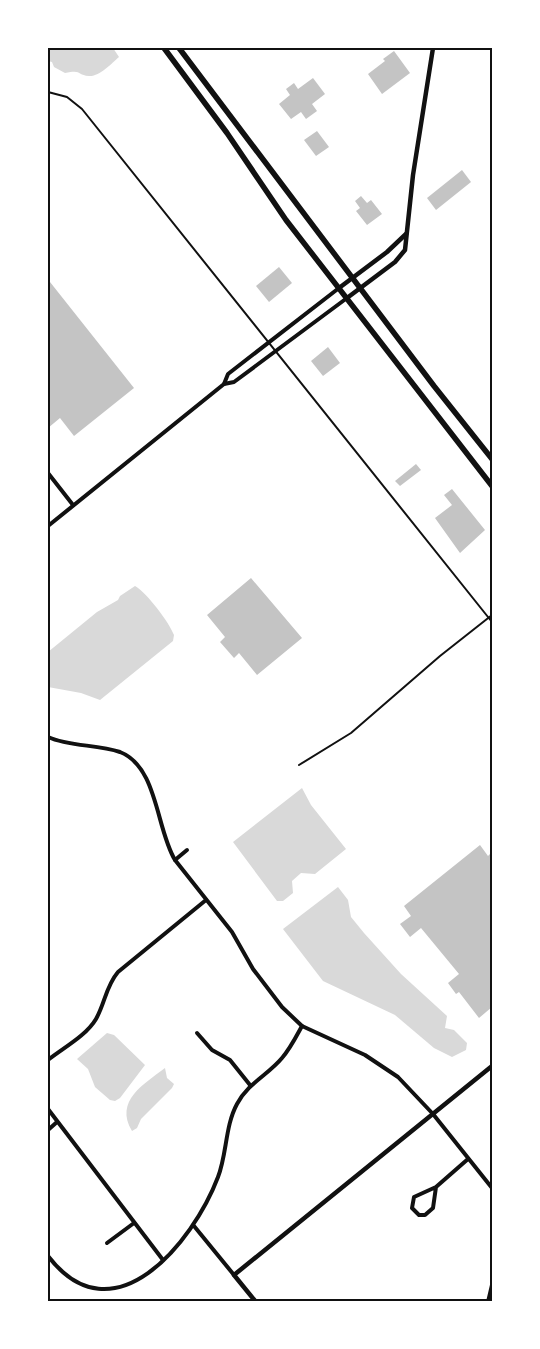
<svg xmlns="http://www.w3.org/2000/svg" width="540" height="1349" font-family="Cabin,sans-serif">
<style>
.water{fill:#d9d9d9}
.building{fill:#c4c4c4}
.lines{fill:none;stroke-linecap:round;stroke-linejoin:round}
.service{stroke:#111;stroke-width:2}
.minor{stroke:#111;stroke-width:4}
.tertiary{stroke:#111;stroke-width:4.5}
.primary{stroke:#111;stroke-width:5.5}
.neatline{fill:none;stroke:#111;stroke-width:2}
</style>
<rect width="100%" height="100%" fill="#fff"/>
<g class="water">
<path d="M48,48H113L119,57C111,64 99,77 89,76C77,75 82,69 65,73L54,67L52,62L48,61Z"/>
<path d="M135,586C147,593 169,622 174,635L173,641L100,700L81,693L48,687V652L97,612L118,600L120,596Z"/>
<path d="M302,788L311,805L346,849L315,874L301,873L292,881L293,893L283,901H277L233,842Z"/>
<path d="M338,887L348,900L351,917L364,933L401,974L447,1016L445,1028L454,1030L467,1043L466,1050L452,1057L434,1048L395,1015L323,981L283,929Z"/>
<path d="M107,1033L114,1035L145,1065L120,1098L115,1101L110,1100L95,1087L88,1069L77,1059Z"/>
<path d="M165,1068L167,1078L174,1084L172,1088L141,1119L137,1128L132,1131C114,1101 144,1084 165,1068Z"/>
</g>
<g class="building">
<path d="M394,51L410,73L382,94L368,74L385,61L383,59Z"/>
<path d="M313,78L325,94L312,104L317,111L306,119L301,112L291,119L279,104L290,95L286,89L294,83L298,89Z"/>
<path d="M317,131L329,147L316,156L304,140Z"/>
<path d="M462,170L471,182L436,210L427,198Z"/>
<path d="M361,196L367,203L371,200L382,214L367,225L356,211L360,208L355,201Z"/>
<path d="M279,267L292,283L269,302L256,286Z"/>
<path d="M50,282L134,388L74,436L60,418L48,428V284Z"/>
<path d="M328,347L340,363L323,376L311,361Z"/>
<path d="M416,464L421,470L400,486L395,481Z"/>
<path d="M452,489L485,530L460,553L435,518L452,505L444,495Z"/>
<path d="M251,578L302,638L257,675L239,653L234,658L220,642L225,637L207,615Z"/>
<path d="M480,845L488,856L492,852V1007L479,1018L459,992L456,994L448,983L459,974L421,928L410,937L400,924L411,916L404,906Z"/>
</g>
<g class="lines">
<g class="service">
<path d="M48,92L67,97L82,109L492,622"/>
<path d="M299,765L351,733L440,656L492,615"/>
</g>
<g class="minor">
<path d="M224,384L228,374L339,288"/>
<path d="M48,473L73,505"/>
<path d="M48,526L224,384L234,382L347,298"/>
<path d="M48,737C70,747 97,744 120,752C158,767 156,829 175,860L232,932L253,969L282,1007L302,1026L365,1055L398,1077L433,1114L492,1188"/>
<path d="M175,860L187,850"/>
<path d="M197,1033L212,1050L230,1060L250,1085"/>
<path d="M48,1060C63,1048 86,1036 96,1019C105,1003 106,986 118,972L206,900"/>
<path d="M48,1109L163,1260"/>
<path d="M48,1130L57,1122"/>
<path d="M436,1187L433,1208L425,1215H419L412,1208L414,1197L436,1187L468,1159"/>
<path d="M194,1226L234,1275"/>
<path d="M107,1243L134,1223"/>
<path d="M48,1256C113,1341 193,1243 218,1177C227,1154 225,1126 237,1104C248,1083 268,1075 282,1058C290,1049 296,1037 302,1026"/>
<path d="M488,1302L492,1285"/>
</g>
<g class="tertiary">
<path d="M339,288L387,252L406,234"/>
<path d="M347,298L395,262L405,250L413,175L433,48"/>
<path d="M256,1302L234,1275L492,1066"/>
</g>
<g class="primary">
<path d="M164,48L227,133L286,220L492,486"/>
<path d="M179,48L434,386L492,459"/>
</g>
</g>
<rect width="540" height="1349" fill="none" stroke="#ffffff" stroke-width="98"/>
<rect x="49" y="49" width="442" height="1251" class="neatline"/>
</svg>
